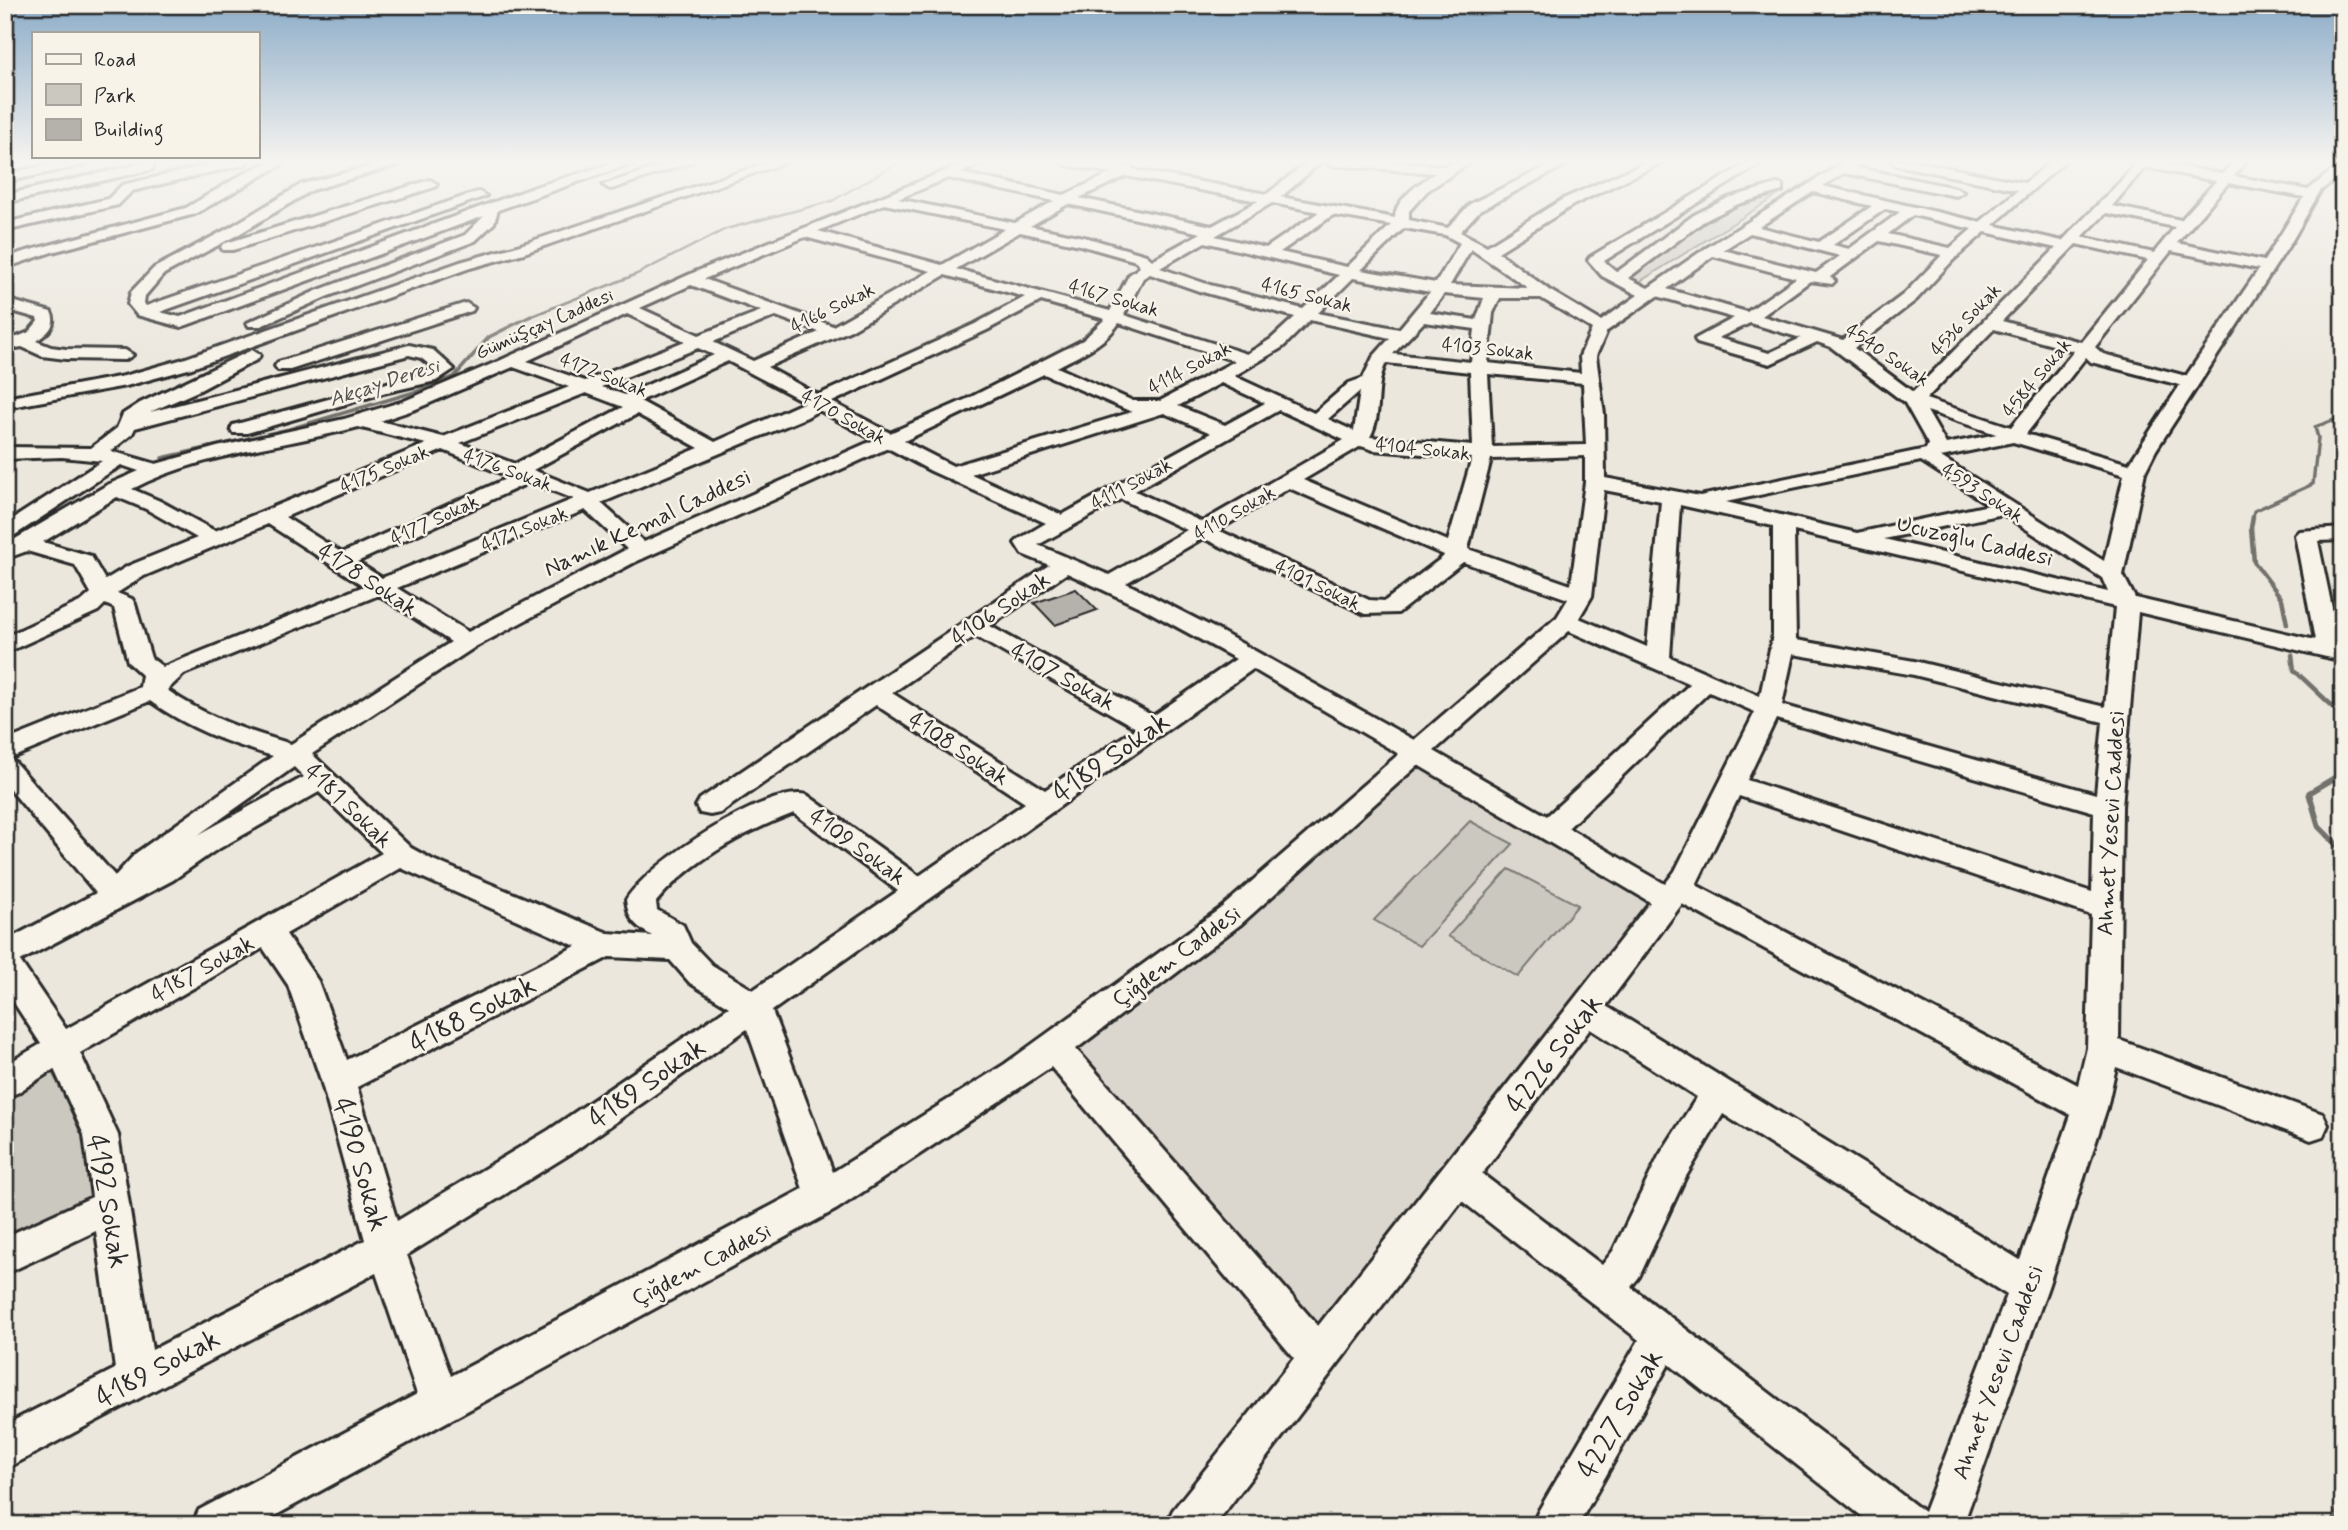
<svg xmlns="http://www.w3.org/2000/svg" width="2348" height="1530" font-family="Mynerve,sans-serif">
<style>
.built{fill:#dbd7ce}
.green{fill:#cbc8bf;stroke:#7b7a75;stroke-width:2}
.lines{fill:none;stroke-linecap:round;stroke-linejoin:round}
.stream-far4{stroke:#72716c;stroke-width:2.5}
.stream-far3{stroke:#72716c;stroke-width:3.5}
.stream-far2{stroke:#72716c;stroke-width:4.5}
.stream-far1{stroke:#72716c;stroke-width:6}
.stream{stroke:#72716c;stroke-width:8}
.building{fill:#b5b2ab;stroke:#2b2b2b;stroke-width:2}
.minor-casing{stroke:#2b2b2b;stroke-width:6}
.minor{fill:#f7f3e8;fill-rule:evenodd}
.labels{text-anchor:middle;stroke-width:5;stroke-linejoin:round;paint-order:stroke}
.far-street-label{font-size:19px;fill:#2b2b2b;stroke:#f7f3e8}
.far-water-label{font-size:21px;font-style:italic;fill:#555451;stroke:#f7f3e8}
.street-label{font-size:23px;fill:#2b2b2b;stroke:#f7f3e8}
.near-street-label{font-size:28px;fill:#2b2b2b;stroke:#f7f3e8}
</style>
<rect width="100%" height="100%" fill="#ebe7dd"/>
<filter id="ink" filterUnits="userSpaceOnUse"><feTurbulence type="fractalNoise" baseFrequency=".0143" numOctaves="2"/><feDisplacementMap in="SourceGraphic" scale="14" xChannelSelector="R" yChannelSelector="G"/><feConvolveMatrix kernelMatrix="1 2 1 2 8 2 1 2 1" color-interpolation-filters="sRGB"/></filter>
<g filter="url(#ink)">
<path class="built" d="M1418,751L1668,899L1319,1357L1055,1048Z"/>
<g class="green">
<path d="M1768,188L1783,192L1636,284L1626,281L1631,270L1751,194Z"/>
<path d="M1470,821L1513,844L1419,946L1374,920Z"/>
<path d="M1509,869L1578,905L1518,977L1448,936Z"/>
<path d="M49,1067L88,1138L95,1195L91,1202L5,1248V1091Z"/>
</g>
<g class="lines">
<path class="stream-far4" d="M527,318L637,274L726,229L832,201L901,161"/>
<g class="stream-far3">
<path d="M162,458L289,429L418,391L454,377L489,337L531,316"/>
<path d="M94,482L125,466"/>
<path d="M41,518L74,496"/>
<path d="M2253,518L2254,511L2313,484L2318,438L2315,427L2343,417"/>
</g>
<g class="stream-far2">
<path d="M2253,517L2251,528L2254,562L2282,599L2287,624"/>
<path d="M5,543L44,517"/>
<path d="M2292,655L2294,670L2343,716"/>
<path d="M2338,776L2343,773"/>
</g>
<path class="stream-far1" d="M2341,774L2309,793L2319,827L2343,851"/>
<path class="stream" d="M2333,1525L2343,1503"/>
</g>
<path class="building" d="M1076,589L1097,610L1055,625L1034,603Z"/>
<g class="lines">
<defs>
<g id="minor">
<path d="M67,161H89L83,165L5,182V174Z"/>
<path d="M227,161H248L246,164L132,191L118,205L5,231V223L108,199L122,185Z"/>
<path d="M272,161L286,162L195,214L52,252L5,268V259L20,253L186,208L248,171Z"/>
<path d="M391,161H410L312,190L239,234L164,274L145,296L144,303L146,306L474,193L479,192L486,196L160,312L180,317L538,186L620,161H638L498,210L494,223L475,241L326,297L261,326H249L247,323L316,291L465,235L484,216L187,325L181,327L137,315L128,304L131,292L154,268L229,228L302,184Z"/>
<path d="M676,161H694L615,188L610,189L603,185Z"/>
<path d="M772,161H789L524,253L470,268L192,368L126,386L5,408V398L124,376L180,360L460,262L514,247Z"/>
<path d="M970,161H986L961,173L1064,195L1112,173L1066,165L1060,161L1129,166L1135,170L1267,194L1309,161H1322L1281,197L1395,218C1395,199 1420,183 1435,173L1330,165L1324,161H1375L1445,166L1457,161H1472L1427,191L1409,211V220L1448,228L1470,204L1558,161H1573L1480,210L1460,232L1487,246L1563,199L1649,161H1665L1573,205L1498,252L1549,290L1601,321L1638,295L1602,276L1588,260L1590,257L1751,161H1765L1604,261L1617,272L1694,215L1728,198L1777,184L1782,185V191L1738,204L1704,221L1628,278L1648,288L1706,248L1846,161H1860L1853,167L1956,188L1963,192L1956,196L1844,173L1823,186L1980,222L2018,190L1897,165L1891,161H1914L2025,183L2052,161H2065L1993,225L2062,241L2121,181L2134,165L2126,161H2150L2222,174L2234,161H2247L2234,176L2308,190L2343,162V173L2320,191L2293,239L2156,450L2145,472L2123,575L2135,598L2315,640L2295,535L2299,531L2343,528V540L2318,541L2340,646L2343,647V661L2138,612L2122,807L2119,1040L2323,1114L2328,1125L2323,1136L2311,1140L2116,1067L2107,1108L2048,1287L1963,1525H1873L1669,1364L1578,1525H1532L1539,1510L1639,1340L1462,1201L1215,1525H1166L1173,1510L1294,1358L1051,1067L837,1209L258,1525H192L199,1510L417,1394L376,1273L5,1469V1425L115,1369L96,1231L5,1274V1237L92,1197L84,1135L54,1069L17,1093L5,1097V1065L41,1044L5,989V941L96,893L5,783V741L140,687L142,675L128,662L114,608L105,604L98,611L5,653V637L82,601L91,593L75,565L27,551L5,559V545L107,485L139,471L121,465L12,537L5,539V524L102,461L62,457L5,459V447L91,448L117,428L123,414L140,403L252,350L260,355L258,359L200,390L150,412L409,345L433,350L454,369L436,381L383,393L247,433H233L231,429L233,425L424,373L434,368L421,358L409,355L135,428L132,434L111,451L156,464L217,447L344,419L404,401L499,361L695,272ZM2145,167L2216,181L2181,220L2112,206ZM1126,176L1258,201L1212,226L1079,198ZM948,178L1054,201L1015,223L898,199ZM2228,183L2304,197L2264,261L2177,243ZM1813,192L1872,206L1819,242L1759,227ZM1272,203L1319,212L1266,248L1215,236ZM884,204L1005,229L942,265L818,231ZM1068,204L1201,233L1152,260L1146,255L1088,238L1030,226ZM1885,209L1900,212L1849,249L1833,245ZM2106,213L2175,227L2154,253L2082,237ZM1333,215L1391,225L1347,267L1280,252ZM1913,215L1972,229L1950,248L1888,234ZM1404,228L1445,235L1460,243L1436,283L1361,270ZM1020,232L1080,245L1136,261L1140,267L1129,275L1110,311L956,269ZM1985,232L2056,248L1913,392L1854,348L1916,300L1953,260ZM1750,233L1840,256L1816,273L1723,250ZM805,237L931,271L833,326L704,279ZM1879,241L1942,255L1904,294L1843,340L1762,316L1810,281L1832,284L1835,281L1830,277ZM1205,242L1339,275L1303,309L1210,285L1160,268ZM2076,244L2148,260L2081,342L2002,321ZM1471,249L1528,288L1450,285ZM2171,251L2259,269L2186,376L2103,354L2095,347ZM1713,256L1796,278L1747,312L1667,289ZM1150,274L1199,291L1295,317L1271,339L1247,354L1124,315L1143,278ZM945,275L1025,297L975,324L818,395L767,367L851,330ZM1353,278L1430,292L1399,329L1318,313ZM691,285L761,311L699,335L640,308ZM1444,294L1484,298L1476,320L1430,313ZM1657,296L1734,318L1695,339L1697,343L1770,364L1817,342L1831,347L1905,403L1928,444L1926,449L1700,496L1605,478L1604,414L1596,356L1607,331ZM1500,298H1541L1592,329L1580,356L1581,373L1488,363L1493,313ZM1041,301L1105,319L1083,340L967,399L890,433L832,402L987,330ZM627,314L685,341L585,381L527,361ZM776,316L819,332L753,361L713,342ZM1310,320L1390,338L1373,357L1363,378L1349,383L1314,413L1234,376L1283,347ZM1424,322L1475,329L1471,362L1393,354ZM1119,323L1235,361L1160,401H1133L1057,367C1080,355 1104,345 1119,323ZM1750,323L1801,338L1769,353L1718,338ZM1994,329L2074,351L2011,427L1926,399ZM698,348L714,355L625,395L601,387ZM2086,357L2091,362L2180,385L2129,464L2026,434ZM728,361L805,402L715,442L640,401ZM1386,363L1470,372L1473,446L1370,437C1383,414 1374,386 1386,363ZM513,367L569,387L443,437L380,421L416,409ZM1044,374L1132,412L953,466L904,441ZM1488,374L1583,383L1586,445L1492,447ZM1221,383L1265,403L1225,425L1178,406ZM1360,391L1354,431L1328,419ZM586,393L623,407L515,464L460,443ZM819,410L874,440L644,542L601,503L807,417ZM1279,410L1344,440L1202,522L1135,491ZM1927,411L1996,434H1997L1946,444ZM1164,413L1211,433L1062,515L971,474ZM637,414L699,448L590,493L533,470ZM358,427L426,444L215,531L160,501L132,489C202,453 283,447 358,427ZM2013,442L2124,475L2104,561L1941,457ZM1361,446L1373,450L1472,458L1448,541L1303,480ZM888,448L931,471L1046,523L1019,539L1015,543L1022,554L1049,565L700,799L696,806L700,813L710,815L720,813L876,705L1025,803L919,876L807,795C768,784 646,865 626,900C629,921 635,925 652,936L608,933L433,860L411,848L312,754L475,647L635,562ZM443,450L510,477L342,553L285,517ZM1585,456V482L1571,585L1468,549L1491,459ZM1921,461L1989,505L1857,533L1726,502ZM530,482L574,499L382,578L357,562ZM1289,488L1444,555L1443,557L1385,601L1369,600L1218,530ZM1604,490L1661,501L1647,647L1579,618L1592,596ZM117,497L146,509L197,538L128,566L105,580L91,556L43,542ZM1121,499L1187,530L1109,575L1038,545ZM1680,505L1773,526V635L1760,696L1670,657ZM585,510L627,549L468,632L397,588ZM2003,514L2102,578L2108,592L1884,539ZM268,524L364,586L163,667L151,658L135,604L132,599L117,593L144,576ZM1794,531L2115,607L2105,707L1914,661L1796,640ZM1203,538L1365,614L1398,613L1463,562L1568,599L1557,617L1414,740L1216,629L1126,583ZM1067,573L1144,609L1236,659L1153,716L990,626ZM379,595L451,642L291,744C244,730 208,718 167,690L184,674ZM1569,631L1690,684L1547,816L1434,751ZM975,636L1136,728L1045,790L892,693ZM1793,654L1914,675L2103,722L2096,794L1782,705ZM1253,669L1399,754L1221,908L1005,1064L833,1172L772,1011ZM1709,692L1755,712L1675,871L1665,884L1568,828ZM150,701C191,730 226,742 273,756L136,853L115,876L11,758ZM1776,719L2094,812L2092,892L1747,780ZM1418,765L1650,902L1318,1326L1076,1049L1241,924ZM294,767L304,777L196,836L198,835ZM319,792L382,853L66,1029L20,961L173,880L213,852ZM1739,796L2091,915L2087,1048L2078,1085L1696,885ZM794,813L898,891L753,990L712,965L691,943L683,925L657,910L656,902C690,861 744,832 794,813ZM401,868L576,946L347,1060L318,981L286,934ZM1682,904L2071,1115L2020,1260L1606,1006ZM263,948L288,985L321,1080L365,1240L152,1350L118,1135L80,1053ZM609,957L670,960L690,983L729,1007L549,1130L397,1221L357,1087ZM747,1029L803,1189L451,1376L407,1255L573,1152ZM1590,1029L1697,1097L1659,1156L1613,1251L1602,1265L1482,1174ZM1723,1114L2007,1295L1924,1512L1631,1287L1639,1277L1685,1178Z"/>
<path d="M149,162L153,163V169L5,203V195Z"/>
<path d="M430,180L437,184L435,187L233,250H223L221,247L223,244Z"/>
<path d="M5,299L51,312C58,325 47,334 36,341L51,347L66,349L125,350L133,355L125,360L66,359L42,356L22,347L5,350V342L29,332L38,321L37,318L5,309Z"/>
<path d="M466,303L474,308L472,311L290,370H278L275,366L278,362Z"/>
</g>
</defs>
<use href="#minor" class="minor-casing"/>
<use href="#minor" class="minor"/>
</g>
</g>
<linearGradient id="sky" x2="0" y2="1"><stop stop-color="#8cacc8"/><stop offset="0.43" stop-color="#f6f4f0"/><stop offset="1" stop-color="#f6f4f0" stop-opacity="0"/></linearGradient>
<rect width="2348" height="375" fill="url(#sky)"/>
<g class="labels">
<g class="far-street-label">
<text transform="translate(1307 294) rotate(14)" y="7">4165 Sokak</text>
<text transform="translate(1114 297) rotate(16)" y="7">4167 Sokak</text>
<text transform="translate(832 307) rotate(-26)" y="7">4166 Sokak</text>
<text transform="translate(1965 319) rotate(-46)" y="7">4536 Sokak</text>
<text transform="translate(544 323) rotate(-24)" y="7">Gümüşçay Caddesi</text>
<text transform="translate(1488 348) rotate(6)" y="7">4103 Sokak</text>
<text transform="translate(1888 354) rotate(34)" y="7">4540 Sokak</text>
<text transform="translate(1189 367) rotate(-28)" y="7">4114 Sokak</text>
<text transform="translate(604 374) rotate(21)" y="7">4172 Sokak</text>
<text transform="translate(2036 377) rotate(-50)" y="7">4584 Sokak</text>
<text transform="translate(844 416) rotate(29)" y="7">4170 Sokak</text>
<text transform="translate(1423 448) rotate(6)" y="7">4104 Sokak</text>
<text transform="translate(384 468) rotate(-23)" y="7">4175 Sokak</text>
<text transform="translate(508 469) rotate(20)" y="7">4176 Sokak</text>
<text transform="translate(1131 483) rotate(-28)" y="7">4111 Sokak</text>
<text transform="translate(1983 492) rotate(33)" y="7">4593 Sokak</text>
<text transform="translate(1234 512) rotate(-30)" y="7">4110 Sokak</text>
<text transform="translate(434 519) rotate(-25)" y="7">4177 Sokak</text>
<text transform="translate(524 528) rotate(-22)" y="7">4171 Sokak</text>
<text transform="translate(1318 584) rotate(26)" y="7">4101 Sokak</text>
</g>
<g class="far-water-label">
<text transform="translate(384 382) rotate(-18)" y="7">Akçay Deresi</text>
</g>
<g class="street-label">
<text transform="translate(647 522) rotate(-25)" y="8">Namık Kemal Caddesi</text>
<text transform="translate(1975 540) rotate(13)" y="8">Ucuzoğlu Caddesi</text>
<text transform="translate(368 579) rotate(33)" y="8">4178 Sokak</text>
<text transform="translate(1000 608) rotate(-34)" y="8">4106 Sokak</text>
<text transform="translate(1063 676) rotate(29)" y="8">4107 Sokak</text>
<text transform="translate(959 748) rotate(33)" y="8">4108 Sokak</text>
<text transform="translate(349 805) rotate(44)" y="8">4181 Sokak</text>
<text transform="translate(2110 823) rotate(-87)" y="8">Ahmet Yesevi Caddesi</text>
<text transform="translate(858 846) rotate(36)" y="8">4109 Sokak</text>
<text transform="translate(1176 956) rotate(-37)" y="8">Çiğdem Caddesi</text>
<text transform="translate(202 968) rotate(-29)" y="8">4187 Sokak</text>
<text transform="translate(701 1264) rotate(-28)" y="8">Çiğdem Caddesi</text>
<text transform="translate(1997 1372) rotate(-70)" y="8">Ahmet Yesevi Caddesi</text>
</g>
<g class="near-street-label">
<text transform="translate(1110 756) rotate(-35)" y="10">4189 Sokak</text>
<text transform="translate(472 1013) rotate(-27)" y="10">4188 Sokak</text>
<text transform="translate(1553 1053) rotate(-53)" y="10">4226 Sokak</text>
<text transform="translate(646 1082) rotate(-35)" y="10">4189 Sokak</text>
<text transform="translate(362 1164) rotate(74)" y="10">4190 Sokak</text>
<text transform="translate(109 1201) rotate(80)" y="10">4192 Sokak</text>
<text transform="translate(157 1367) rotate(-28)" y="10">4189 Sokak</text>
<text transform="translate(1619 1413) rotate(-60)" y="10">4227 Sokak</text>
</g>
</g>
<rect width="2348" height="1530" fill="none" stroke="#f7f3e8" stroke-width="28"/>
<rect x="14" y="14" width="2320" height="1502" fill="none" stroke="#2b2b2b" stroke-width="2.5" filter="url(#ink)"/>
<rect x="32" y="32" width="228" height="126" fill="#f7f3e8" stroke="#a5a39c" stroke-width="2"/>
<rect x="46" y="54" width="35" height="10" fill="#f7f3e8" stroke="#a5a39c" stroke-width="2"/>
<text x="94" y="66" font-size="21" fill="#2b2b2b">Road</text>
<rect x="46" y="84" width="35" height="21" fill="#cbc8bf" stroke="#a5a39c" stroke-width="2"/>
<text x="94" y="102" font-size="21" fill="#2b2b2b">Park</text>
<rect x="46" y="119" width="35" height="21" fill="#b5b2ab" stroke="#a5a39c" stroke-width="2"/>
<text x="94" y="136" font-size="21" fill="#2b2b2b">Building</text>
</svg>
